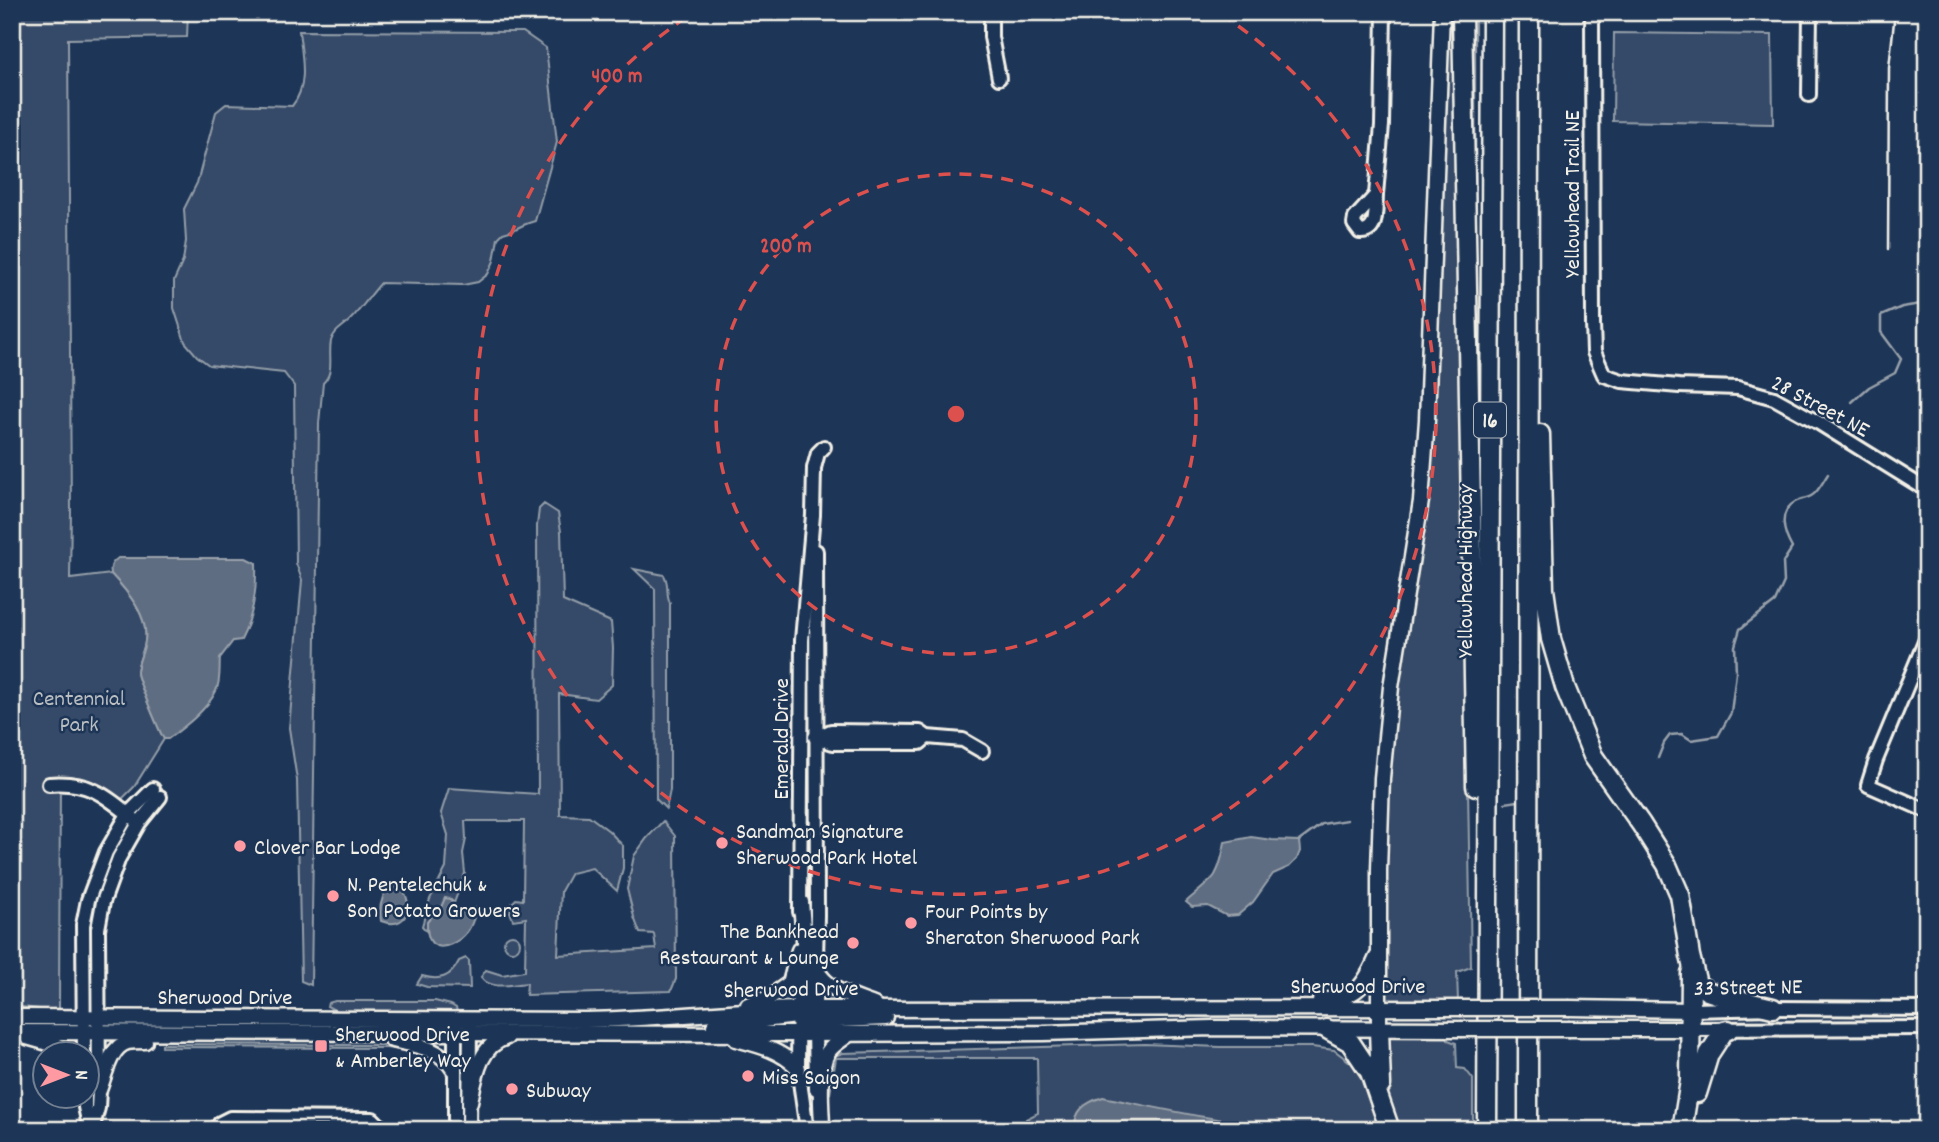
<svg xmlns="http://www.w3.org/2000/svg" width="1939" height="1142" font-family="Dekko,sans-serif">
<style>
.green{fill:#354a67;stroke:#949ea8;stroke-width:2}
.water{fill:#5e6d82;stroke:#9aa2ab;stroke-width:2}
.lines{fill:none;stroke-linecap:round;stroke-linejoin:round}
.stream{stroke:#9aa2ab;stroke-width:2.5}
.minor-casing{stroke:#f4f1e8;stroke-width:18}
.major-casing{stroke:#f4f1e8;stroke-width:19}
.highway-casing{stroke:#f4f1e8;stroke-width:23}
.minor{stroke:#1d3557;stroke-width:12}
.major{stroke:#1d3557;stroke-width:14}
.highway{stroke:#1d3557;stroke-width:18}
.rail{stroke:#f4f1e8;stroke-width:2.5}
.major-bridge-casing{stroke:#f4f1e8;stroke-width:19;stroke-linecap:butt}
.major-bridge{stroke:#1d3557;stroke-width:14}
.ring{fill:none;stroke:#dc504e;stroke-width:3.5;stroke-dasharray:12 9}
.poi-dot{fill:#ff9aa2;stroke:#1d3557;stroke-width:2.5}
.labels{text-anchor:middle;stroke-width:5;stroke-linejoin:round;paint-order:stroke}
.shield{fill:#1d3557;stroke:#b4b9bc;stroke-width:2}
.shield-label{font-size:21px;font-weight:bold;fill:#f4f1e8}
.street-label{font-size:23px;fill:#f4f1e8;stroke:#1d3557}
.park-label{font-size:23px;fill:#bbbfc1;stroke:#1d3557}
.poi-label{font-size:23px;fill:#f4f1e8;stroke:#1d3557;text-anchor:start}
.centre{fill:#dc504e;stroke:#1d3557;stroke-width:3.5}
.ring-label{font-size:21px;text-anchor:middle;font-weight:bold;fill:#dc504e;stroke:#1d3557;stroke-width:5;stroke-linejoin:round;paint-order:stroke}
</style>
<rect width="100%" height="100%" fill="#1d3557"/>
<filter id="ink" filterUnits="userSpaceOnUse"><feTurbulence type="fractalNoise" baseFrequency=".0143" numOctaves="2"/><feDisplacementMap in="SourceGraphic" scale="14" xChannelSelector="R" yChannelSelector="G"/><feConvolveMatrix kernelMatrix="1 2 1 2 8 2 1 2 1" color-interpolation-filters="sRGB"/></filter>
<g filter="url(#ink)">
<g class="green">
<path d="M12,12H188L187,37L68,39L71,512L70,579L111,574C127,591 149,616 145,641C144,652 137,662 137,673C137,678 161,735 164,739L134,787L121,800C102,786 85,775 60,776L59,1011L12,1006Z"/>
<path d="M1448,12H1455L1471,967L1457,972L1458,1001L1391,1003L1387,1000L1384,991L1386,789L1416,556Z"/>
<path d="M1467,12H1475L1476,364Z"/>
<path d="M299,31L523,32L546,48L557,142L535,221C522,224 517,230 503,233L498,238L494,261L488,274L478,282L463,285L381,283C370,295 361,310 349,321C342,328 334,331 331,341C328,356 335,372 323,383L319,423L311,985L301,981L297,780L289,728L302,580L296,563L294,386L284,373L209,365L197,356L185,342L174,308V281L183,261L186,241L184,209L197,183L216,112L226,104L292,106C309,86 302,56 299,31Z"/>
<path d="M1614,33L1772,35L1773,124L1613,121Z"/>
<path d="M544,504L558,513L561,531L563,601L611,622L613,648L612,685L596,699L559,694L560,815L589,816L609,831L623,846V868L617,891L592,868L571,873L561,891L558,955L656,949L654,934L640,933L634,917L627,889L634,856L647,838L663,821L675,836L676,979L671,991L526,995L527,983C512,984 491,991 481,977L486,970L502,975L525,971L526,918L513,920L510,912L512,903L516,899L523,900L524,821H465L466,839L463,853L465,873L454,903L450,899L437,914L432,916L427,922L428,933L422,926L430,899L446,868L448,835L441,813L449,788L538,794L537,526L539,509Z"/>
<path d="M634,569L664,575C670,586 665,592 670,603V790L666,809L656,799L655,589Z"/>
<circle cx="512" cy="943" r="8"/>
<path d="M466,958L469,961L470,988L427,987L417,984L422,976C439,981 451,978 459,961Z"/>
<path d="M335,1001H435L451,1005L456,1008L457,1011L456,1014L338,1012L327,1006L328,1003Z"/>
<path d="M1448,1036V1040L1456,1043L1457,1068L1465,1069L1473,1079V1130H1398C1385,1102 1384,1071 1386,1041L1389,1037Z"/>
<path d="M162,1044L382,1045H394L432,1057L409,1051L386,1048L162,1047Z"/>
<path d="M1145,1044L1220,1047H1312L1334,1050L1350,1062L1355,1058L1368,1084L1374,1112L1381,1130H1025L1026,1119L1038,1113L1037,1058H836L830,1094L834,1056L843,1053Z"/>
</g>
<g class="water">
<path d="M118,558H246L256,563C257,589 253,617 241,640L233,641L220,658C219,669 221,680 216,691C207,710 184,727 168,739H164C161,735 137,678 137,673C137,662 144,652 145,641C149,616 127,591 111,574C109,567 112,562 118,558Z"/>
<path d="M1251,837L1272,840L1299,841L1300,851L1297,859L1289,867L1273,874L1253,902L1238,915L1227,916L1208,906L1192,907L1186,902C1193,895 1211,882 1215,875C1221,865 1223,852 1225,842Z"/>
<path d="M397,885C413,892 414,933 381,921C378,909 381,899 387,888Z"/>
<path d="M445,898L450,899C461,911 457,915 475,908L476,911C474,918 472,926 467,932C461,940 443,952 433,944C427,939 427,929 427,922L432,916L438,914Z"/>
<path d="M1103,1097C1143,1105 1183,1114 1223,1120C1244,1124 1256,1119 1276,1130H1074C1075,1110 1084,1103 1103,1097Z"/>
</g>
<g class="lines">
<g class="stream">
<path d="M1852,402L1869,387L1895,373L1901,359L1881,332V316L1902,307L1927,303"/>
<path d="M1658,758L1664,743L1670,735L1682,734L1691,740L1718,736L1731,713L1736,673L1735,646L1740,629L1775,602L1784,582L1783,562L1792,548C1784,534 1777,512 1795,502C1802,498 1810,499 1815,493C1820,488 1824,480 1828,474"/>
<path d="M1505,803L1518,801"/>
<path d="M1299,841L1322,824L1347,820"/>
</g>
<defs>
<g id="minor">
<path d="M991,12V37L999,78"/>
<path d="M1592,12L1593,324L1594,352L1604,375L1622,381L1679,386L1738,388L1774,398L1819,423L1927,490"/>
<path d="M1809,95L1810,12"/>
<path d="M1376,195L1382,125L1384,12"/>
<path d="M1376,195C1375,209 1379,233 1360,232L1354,224L1355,218Z"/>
<path d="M1927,637L1876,760L1868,785L1927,811"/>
<path d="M815,737L833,743H920L927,737"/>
<path d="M818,737L831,731L920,732L927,737L963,740L982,751"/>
<path d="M49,784C88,781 104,794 133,818"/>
<path d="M800,912L802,640L813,515L814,468L818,453L824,447"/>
<path d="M799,962L798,1068L807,1130"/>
<path d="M815,1005L817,915L816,551"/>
<path d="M1692,1010L1773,1008L1927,1009"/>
<path d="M455,1024V1130"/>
<path d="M815,1027L816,1089"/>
<path d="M1691,1029L1927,1028"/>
<path d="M84,1054L83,925L88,900L106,852L128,814L153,789"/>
<path d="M85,1096V1107L90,1130"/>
<path d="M92,1130L98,1108L99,1090L98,929L103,902L119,858L139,823L160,797"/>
<path d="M217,1130L220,1123L230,1118L373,1119L384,1130"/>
<path d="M469,1130L470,1025"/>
</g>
<g id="major">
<path d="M801,902L810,1016"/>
<path d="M816,969C828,992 854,997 876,1006"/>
<path d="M1320,1001C1356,997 1363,989 1377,957"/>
<path d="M748,1005L767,999L790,983L799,950"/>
<path d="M1570,1008L1692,1010"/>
<path d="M12,1017L586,1020C657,1019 727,1010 798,1009L1460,1008"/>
<path d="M714,1026L805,1015"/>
<path d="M1379,1029V870L1382,778L1391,687L1421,501L1427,420L1442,12"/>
<path d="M1570,1029H1691"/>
<path d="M12,1032L797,1034L1043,1033L1212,1028L1461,1029"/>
<path d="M797,1034L807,1025L815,1021L886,1018"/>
<path d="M27,1037L55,1045L72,1054"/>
<path d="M736,1039C759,1045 781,1050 798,1068"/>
<path d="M392,1040C416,1045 441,1048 454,1070"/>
<path d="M99,1090C105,1075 110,1046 128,1042C133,1041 140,1041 145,1041"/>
<path d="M470,1102C475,1077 479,1045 507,1037"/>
<path d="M822,1124C821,1105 818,1068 828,1052C832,1045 843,1039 849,1034"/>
</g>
<g id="highway">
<path d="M1462,12L1476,786"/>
<path d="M1540,434L1544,589L1551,639L1565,687L1593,756L1641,824L1667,865L1680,895L1690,956L1697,984L1707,991L1722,996L1773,1008"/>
<path d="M1327,1029L1350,1042L1370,1072L1390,1130"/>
<path d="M1379,1029L1381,1085"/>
<path d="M1697,1093L1709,1054L1724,1031L1728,1030"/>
<path d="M1487,1130L1492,12"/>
<path d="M1528,1130L1529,12"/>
<path d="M1682,1130L1690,1081L1691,973"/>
</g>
</defs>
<use href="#minor" class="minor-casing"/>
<use href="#major" class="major-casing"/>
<use href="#highway" class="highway-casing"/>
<use href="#minor" class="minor"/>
<use href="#major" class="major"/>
<use href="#highway" class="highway"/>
<path class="rail" d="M1888,249L1889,68L1895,12"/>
<defs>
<g id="major-bridge">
<path d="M1460,1008H1570"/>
<path d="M1461,1029H1570"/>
</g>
</defs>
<use href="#major-bridge" class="major-bridge-casing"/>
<use href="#major-bridge" class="major-bridge"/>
</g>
</g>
<g class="ring">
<circle cx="956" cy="414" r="240"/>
<path d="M1221 14A480 480 0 1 1 691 14"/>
</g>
<g class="poi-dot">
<circle cx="722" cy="843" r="7"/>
<circle cx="240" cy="846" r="7"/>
<circle cx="333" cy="896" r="7"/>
<circle cx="911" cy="923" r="7"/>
<circle cx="853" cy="943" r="7"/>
<rect x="314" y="1039" width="14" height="14" rx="3.5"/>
<circle cx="748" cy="1076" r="7"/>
<circle cx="512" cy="1089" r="7"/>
</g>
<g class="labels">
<rect class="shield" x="1474" y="402.5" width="32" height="35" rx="5"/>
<g class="shield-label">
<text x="1490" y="427">16</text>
</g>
<g class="street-label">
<text transform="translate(1571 194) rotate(-90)" y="8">Yellowhead Trail NE</text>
<text transform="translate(1821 405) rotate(28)" y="8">28 Street NE</text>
<text transform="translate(1464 571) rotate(-90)" y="8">Yellowhead Highway</text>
<text transform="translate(780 739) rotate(-90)" y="8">Emerald Drive</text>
<text x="1358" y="993">Sherwood Drive</text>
<text transform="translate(1748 986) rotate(-1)" y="8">33 Street NE</text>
<text transform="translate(791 988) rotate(-1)" y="8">Sherwood Drive</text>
<text x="225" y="1004">Sherwood Drive</text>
</g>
<g class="park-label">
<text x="79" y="705">Centennial<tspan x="79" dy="26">Park</tspan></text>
</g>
<g class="poi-label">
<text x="736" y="838">Sandman Signature<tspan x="736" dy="26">Sherwood Park Hotel</tspan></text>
<text x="254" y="854">Clover Bar Lodge</text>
<text x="347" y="891">N. Pentelechuk &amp;<tspan x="347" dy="26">Son Potato Growers</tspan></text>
<text x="925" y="918">Four Points by<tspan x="925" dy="26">Sheraton Sherwood Park</tspan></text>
<text x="839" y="938" text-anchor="end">The Bankhead<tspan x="839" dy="26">Restaurant &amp; Lounge</tspan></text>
<text x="335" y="1041">Sherwood Drive<tspan x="335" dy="26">&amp; Amberley Way</tspan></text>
<text x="762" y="1084">Miss Saigon</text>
<text x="526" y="1097">Subway</text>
</g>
</g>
<circle cx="956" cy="414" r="10" class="centre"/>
<g class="ring-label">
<text x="617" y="82">400 m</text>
<text x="786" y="252">200 m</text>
</g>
<rect width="1939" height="1142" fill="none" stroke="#1d3557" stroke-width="42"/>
<rect x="21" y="21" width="1897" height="1100" fill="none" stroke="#f4f1e8" stroke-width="2.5" filter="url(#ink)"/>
<g transform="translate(66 1075) rotate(90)"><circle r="33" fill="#1d3557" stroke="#738091" stroke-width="2"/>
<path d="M0-5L12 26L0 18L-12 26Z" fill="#ff9aa2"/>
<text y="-10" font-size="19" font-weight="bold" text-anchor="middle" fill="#f4f1e8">N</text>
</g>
</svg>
